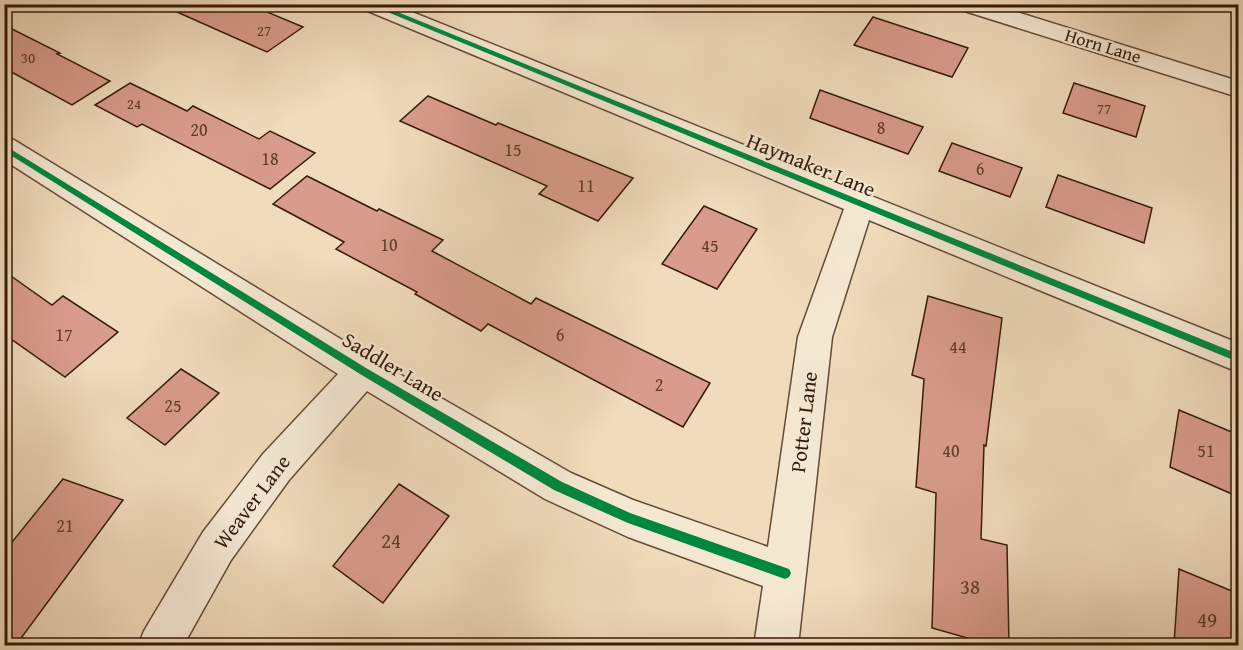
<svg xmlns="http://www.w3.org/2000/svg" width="1243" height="650" font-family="'Gentium Book Plus',serif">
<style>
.building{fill:#d99b8b;stroke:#361b09;stroke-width:1.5}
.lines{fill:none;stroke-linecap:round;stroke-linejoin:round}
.minor-casing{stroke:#644b36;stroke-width:3}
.minor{fill:#f5e8d3;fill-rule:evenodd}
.cycleway-casing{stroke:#f5e8d3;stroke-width:4}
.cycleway{fill:#00873e;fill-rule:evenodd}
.labels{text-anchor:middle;stroke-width:4.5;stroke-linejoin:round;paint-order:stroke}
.far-number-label{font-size:15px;fill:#5f3b2a}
.far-street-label{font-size:18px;fill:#361b09;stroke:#f5e8d3}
.number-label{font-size:18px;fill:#5f3b2a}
.street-label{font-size:21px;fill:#361b09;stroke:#f5e8d3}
.near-number-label{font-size:21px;fill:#5f3b2a}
</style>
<rect width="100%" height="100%" fill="#f0dbbb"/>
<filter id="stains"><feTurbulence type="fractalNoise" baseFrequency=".00333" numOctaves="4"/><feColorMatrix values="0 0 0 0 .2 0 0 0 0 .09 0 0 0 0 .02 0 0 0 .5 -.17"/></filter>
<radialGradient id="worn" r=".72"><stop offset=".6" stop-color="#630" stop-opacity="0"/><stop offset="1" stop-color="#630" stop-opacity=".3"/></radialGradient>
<g class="building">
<path d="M159,4H248L303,27L267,52Z"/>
<path d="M873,17L968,48L952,77L854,45Z"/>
<path d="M4,25L60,53L57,54L110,81L72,105L4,68Z"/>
<path d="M130,83L187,111L193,106L259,139L270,131L315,153L270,189L142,124L137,127L95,105Z"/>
<path d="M1074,83L1145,106L1136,137L1063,113Z"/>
<path d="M820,90L923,127L908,154L810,118Z"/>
<path d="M428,96L496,125L498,123L633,178L598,221L539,194L547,186L400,121Z"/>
<path d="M952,143L1022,168L1010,197L939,171Z"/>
<path d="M1058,175L1152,208L1144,243L1046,207Z"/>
<path d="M307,176L377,211L379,209L443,240L432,251L531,304L536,298L710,383L683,427L488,324L481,331L415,294L417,292L336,249L344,242L273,204Z"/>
<path d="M704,206L757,229L717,289L662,264Z"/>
<path d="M4,271L52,305L63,296L118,332L65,377L4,334Z"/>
<path d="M928,296L1002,318L986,446L984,445L981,539L1007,545L1009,645H992L932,628L936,493L916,487L924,379L912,375Z"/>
<path d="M181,369L219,393L165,445L127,418Z"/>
<path d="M1179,410L1239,435V497L1170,467Z"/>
<path d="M63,479L123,500L16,645H4V552Z"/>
<path d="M399,484L449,516L383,603L333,566Z"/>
<path d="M1179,569L1239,594V645H1174Z"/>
</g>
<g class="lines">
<defs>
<g id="minor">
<path d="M360,4H392L1238,343V372L869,220L832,337L798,646H754L763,586L628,537L545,499L367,391L289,480L231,560L183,646H138L144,631L203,532L263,454L338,374L4,160V138L14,140L375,360L571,473L633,500L768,547L798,337L844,209L363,9Z"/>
<path d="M955,4H991L1238,81V97L958,9Z"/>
</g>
</defs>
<use href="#minor" class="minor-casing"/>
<use href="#minor" class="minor"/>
<defs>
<g id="cycleway">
<path d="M368,4H378L1238,354V362Z"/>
<path d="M4,145L366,368L562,482L630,513L789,569L791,573L789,577L785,579L628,523L554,490L360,374L4,151Z"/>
</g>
</defs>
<use href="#cycleway" class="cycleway-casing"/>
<use href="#cycleway" class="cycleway"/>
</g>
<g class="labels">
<g class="far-number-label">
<text x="264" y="36">27</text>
<text x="28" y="63">30</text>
<text x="134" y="109">24</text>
<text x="1104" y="114">77</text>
</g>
<g class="far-street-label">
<text transform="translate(1103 46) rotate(17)" y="6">Horn Lane</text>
</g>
<g class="number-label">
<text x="881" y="134">8</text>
<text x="199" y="136">20</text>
<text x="513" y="156">15</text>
<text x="270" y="165">18</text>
<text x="980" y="175">6</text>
<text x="586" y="192">11</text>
<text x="389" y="251">10</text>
<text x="710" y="252">45</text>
<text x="64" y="341">17</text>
<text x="560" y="341">6</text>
<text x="958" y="353">44</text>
<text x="659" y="391">2</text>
<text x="173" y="412">25</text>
<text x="951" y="457">40</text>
<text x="1206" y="457">51</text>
<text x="65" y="532">21</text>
</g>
<g class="street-label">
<text transform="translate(811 165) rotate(22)" y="7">Haymaker Lane</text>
<text transform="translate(393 367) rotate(31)" y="7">Saddler Lane</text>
<text transform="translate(804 422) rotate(-83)" y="7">Potter Lane</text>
<text transform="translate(252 502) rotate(-53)" y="7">Weaver Lane</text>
</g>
<g class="near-number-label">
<text x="391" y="548">24</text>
<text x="970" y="594">38</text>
<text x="1207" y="627">49</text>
</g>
</g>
<rect width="1243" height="650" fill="none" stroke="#f0dbbb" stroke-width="24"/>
<rect x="6" y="6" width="1231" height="638" fill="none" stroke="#361b09" stroke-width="3"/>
<rect x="12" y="12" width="1219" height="626" fill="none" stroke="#361b09" stroke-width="1.5"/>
<rect width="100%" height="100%" filter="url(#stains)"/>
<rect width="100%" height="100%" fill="url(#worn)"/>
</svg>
